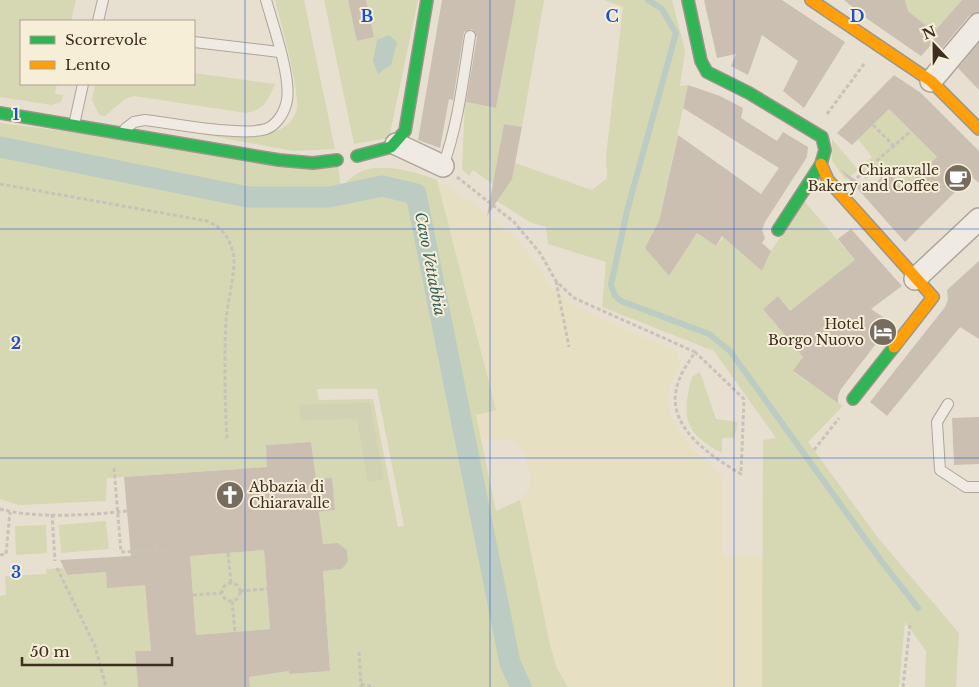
<svg xmlns="http://www.w3.org/2000/svg" width="979" height="687" font-family="'Libre Baskerville',serif">
<style>
.farmland{fill:#e6dfc2}
.green{fill:#d6d7b3;fill-rule:evenodd}
.cemetery{fill:#d1d1b3}
.water{fill:#bcccc2}
.lines{fill:none;stroke-linecap:round;stroke-linejoin:round}
.stream{stroke:#bcccc2;stroke-width:6}
.canal{stroke:#bcccc2;stroke-width:21}
.building{fill:#cbbfb2;fill-rule:evenodd}
.lane-casing{stroke:#ada599;stroke-width:12}
.street-casing{stroke:#ada599;stroke-width:24}
.fast-casing{stroke:#9c958a;stroke-width:14}
.slow-casing{stroke:#9c958a;stroke-width:14}
.path{stroke:#c8c2b9;stroke-width:3;stroke-dasharray:4 2.5;stroke-linecap:butt}
.lane{stroke:#efebe3;stroke-width:10}
.street{stroke:#efebe3;stroke-width:21}
.fast{stroke:#30b455;stroke-width:11}
.slow{stroke:#ff9f0a;stroke-width:11}
.grid{fill:none;stroke:#1d4ed8;stroke-width:1;stroke-opacity:0.55}
.labels{text-anchor:middle;stroke-width:4;stroke-linejoin:round;paint-order:stroke}
.poi-label{font-size:14px;fill:#3d2e20;stroke:#f7eed8;text-anchor:end}
.water-label{font-size:15px;font-style:italic;fill:#2f5d5a;stroke:#f7eed8}
.grid-label{font-size:16px;text-anchor:middle;font-weight:bold;fill:#1d4ed8;stroke:#f7eed8;stroke-width:4;stroke-linejoin:round;paint-order:stroke}
</style>
<rect width="100%" height="100%" fill="#e7e0d1"/>
<path class="farmland" d="M437,180L469,200L521,243L550,285L569,302L595,316L676,351L681,364L676,371L668,392L669,407L672,419L693,450L722,476V556L763,555L762,687H568L564,683L550,645L520,500L528,490L531,478L529,468L524,453L517,445L509,440L481,439L476,415L496,409Z"/>
<g class="green">
<path d="M0,0H76L71,21H21V84H57L55,94L63,95L61,102L52,105L0,97Z"/>
<path d="M275,0H304L335,149L293,151L147,124C181,129 281,155 296,112C302,96 280,20 275,0Z"/>
<path d="M324,0H348L358,41L374,37L366,0H418L389,138L354,144Z"/>
<path d="M516,0H544L522,127L504,124L495,174L512,177L515,163L592,190L607,178L606,156L623,7L604,0H672L685,50L680,86L688,85L659,221L646,248L669,276L697,233L716,246L724,237L762,271L771,251L804,201L855,260L817,343L778,296L763,309L803,357L793,372L843,406L808,442L879,539L959,633L956,687H925L926,651L905,622L899,687H762L763,440L776,438L714,351L602,307L606,262L548,244L546,227L530,222L497,201L503,192L473,170L469,176L462,169L465,102L496,108Z"/>
<path d="M905,0H962L934,32L908,11Z"/>
<path d="M194,73L275,84C268,100 264,110 246,113L134,96L125,99L105,116L99,115L92,100L95,84H194Z"/>
<path d="M889,109L937,157L903,190L881,164L866,180L858,170L846,180L832,161V139L858,170L872,157L858,139Z"/>
<path d="M0,123L338,166L341,187C347,182 353,175 360,172C380,162 417,172 437,180L496,410L476,415L496,511L520,500L550,645L557,668L568,687H250L249,677L289,671V674L330,671L323,571L342,569L348,560L347,550L338,543L323,544L319,512L335,510L332,479H316L311,442L266,445L268,467L107,478L106,501L19,505L0,499ZM317,389H377L404,526L398,527L373,399L319,400Z"/>
<path d="M700,372L716,419L738,422L734,438H722V453C684,433 681,417 692,377Z"/>
<path d="M106,521L109,549L61,553L59,525Z"/>
<path d="M46,525L47,553L16,555L15,526Z"/>
<path d="M264,550L270,629L196,635L190,556Z"/>
<path d="M142,554L151,651H135L138,687H0V596L6,595L5,576L46,574V569L63,568L67,575L106,572L107,588L120,557Z"/>
</g>
<path class="cemetery" d="M370,403L384,479L368,482L357,419L301,420L299,405Z"/>
<path class="water" d="M389,35L397,42L391,65L378,74L373,61L377,40Z"/>
<g class="lines">
<path class="stream" d="M648,0L662,9L676,33L627,211L611,285L615,296L621,301L709,334L730,351L882,562L918,608"/>
<path class="canal" d="M0,147L248,197H329L382,186L416,194L510,663L521,687"/>
</g>
<g class="building">
<path d="M348,0H366L374,37L357,41Z"/>
<path d="M442,0H516L496,108L466,102L477,37L472,29L464,32L453,100L449,99L440,148L418,140Z"/>
<path d="M704,0H782L845,42L804,108L783,91L798,61L762,35L748,75L731,66L736,54L717,58Z"/>
<path d="M844,0H905L908,11L934,32L962,0H979V12L969,16L938,53L930,46L921,56L866,18Z"/>
<path d="M979,43V90L958,68Z"/>
<path d="M894,75L921,93L979,151V183L971,176L905,242L840,169L871,191L886,170L903,190L937,157L889,109L852,145L837,133Z"/>
<path d="M688,85L720,96L743,108L741,118L777,141L783,132L808,147L807,157L765,222L762,230L765,238L762,243L771,251L762,271L722,236L716,246L697,233L669,276L645,248L659,221L678,135L761,194L779,168L683,108Z"/>
<path d="M504,124L522,127L512,179L487,216Z"/>
<path d="M851,229L902,286L871,309L892,323L841,389L838,396V403L793,371L803,357L763,309L778,296L790,311L855,260L838,239Z"/>
<path d="M979,261V339L960,327L887,416L870,402L945,307L948,300L947,290Z"/>
<path d="M979,417V464L954,465L952,418Z"/>
<path d="M311,442L316,479L332,478L335,510L319,512L323,544L338,543L347,550L348,561L342,569L323,571L330,671L289,674V671L249,677L250,687H138L135,651H151L145,585L107,588L106,572L67,575L60,560L131,556L124,477L267,467L266,445ZM264,550L270,629L196,635L190,556Z"/>
</g>
<g class="lines">
<defs>
<g id="lane">
<path d="M98,21L103,0"/>
<path d="M194,42L279,52"/>
<path d="M74,125L83,84"/>
<path d="M125,129L134,122L145,120C172,123 242,137 266,129C277,125 285,112 287,100C291,76 273,25 266,0"/>
<path d="M443,166C458,125 463,80 470,36"/>
<path d="M948,404L937,422L940,470L966,487H979"/>
</g>
<g id="street">
<path d="M931,81L979,24"/>
<path d="M396,144L443,166"/>
<path d="M915,279L979,219"/>
</g>
<g id="fast">
<path d="M688,0L701,61L707,72L749,93L822,137L825,150L821,164L778,230"/>
<path d="M0,113L279,160L313,163L337,160"/>
<path d="M357,156L391,147L405,131L427,0"/>
<path d="M853,399L894,347"/>
</g>
<g id="slow">
<path d="M811,0L931,81L979,129"/>
<path d="M821,164L828,180L933,297L894,347"/>
</g>
</defs>
<use href="#lane" class="lane-casing"/>
<use href="#street" class="street-casing"/>
<use href="#fast" class="fast-casing"/>
<use href="#slow" class="slow-casing"/>
<g class="path">
<path d="M827,114L864,64"/>
<path d="M873,125L894,146"/>
<path d="M457,177L514,222L540,253L556,281L574,298L695,352C689,362 681,372 678,383C663,426 711,456 741,474L744,399L695,352"/>
<path d="M857,178L911,131"/>
<path d="M0,184L207,221C222,227 229,237 233,252C237,268 227,303 226,321C224,361 225,401 227,441"/>
<path d="M556,281L569,347"/>
<path d="M814,450L839,418"/>
<path d="M114,468L121,552L176,549"/>
<path d="M0,509C35,519 90,515 127,511"/>
<path d="M52,514L55,561"/>
<path d="M228,553L231,583"/>
<path d="M0,555L6,554L10,512"/>
<path d="M57,568L95,646L106,687"/>
<circle cx="231" cy="592" r="9"/>
<path d="M240,591L267,589"/>
<path d="M193,595L222,593"/>
<path d="M232,601L235,632"/>
<path d="M359,652L361,687"/>
<path d="M361,684L374,687"/>
<path d="M903,687L910,625"/>
</g>
<use href="#lane" class="lane"/>
<use href="#street" class="street"/>
<use href="#fast" class="fast"/>
<use href="#slow" class="slow"/>
</g>
<path class="grid" d="M245,0V687M490,0V687M734,0V687M0,229H979M0,458H979"/>
<defs>
<symbol id="cafe-disc" viewBox="-11 -11 22 22"><circle r="9.5" fill="#786c5e" stroke="#f7eed8"/><path d="M-5.5-4.5H6V0H3Q3 3.5 0 3.5H-2.5Q-5.5 3.5-5.5 0ZM3-3.2v2h1.7v-2ZM-6 4.5H4V6H-6Z" fill="#fff"/></symbol>
<symbol id="hotel-disc" viewBox="-11 -11 22 22"><circle r="9.5" fill="#786c5e" stroke="#f7eed8"/><path d="M-6-4.5h1.5V1H6V5H4.5V3h-9V5H-6ZM-4 0a1.8 1.8 0 1 1 3.6 0ZM.5 0V-2.5h3Q6-2.5 6 0Z" fill="#fff"/></symbol>
<symbol id="church-disc" viewBox="-11 -11 22 22"><circle r="9.5" fill="#786c5e" stroke="#f7eed8"/><path d="M-1.2-6h2.4v3.5h3.3v2.4h-3.3V6h-2.4V-.1h-3.3v-2.4h3.3Z" fill="#fff"/></symbol>
</defs>
<g fill-rule="evenodd">
<use href="#cafe-disc" x="942" y="162" width="32" height="32"/>
<use href="#hotel-disc" x="867" y="316" width="32" height="32"/>
<use href="#church-disc" x="214" y="479" width="32" height="32"/>
</g>
<g class="labels">
<g class="poi-label">
<text x="939" y="175">Chiaravalle<tspan x="939" dy="16">Bakery and Coffee</tspan></text>
<text x="864" y="329">Hotel<tspan x="864" dy="16">Borgo Nuovo</tspan></text>
<text x="249" y="492" text-anchor="start">Abbazia di<tspan x="249" dy="16">Chiaravalle</tspan></text>
</g>
<g class="water-label">
<text transform="translate(430 264) rotate(79)" y="5">Cavo Vettabbia</text>
</g>
</g>
<g class="grid-label">
<text x="367" y="22">B</text>
<text x="612" y="22">C</text>
<text x="857" y="22">D</text>
<text x="16" y="120">1</text>
<text x="16" y="349">2</text>
<text x="16" y="578">3</text>
</g>
<rect x="20" y="20" width="175" height="65" fill="#f7eed8" stroke="#ada18e"/>
<rect x="30" y="36" width="25" height="8" fill="#30b455" stroke="#ada18e"/>
<text x="65" y="45" font-size="15" fill="#3d2e20">Scorrevole</text>
<rect x="30" y="61" width="25" height="8" fill="#ff9f0a" stroke="#ada18e"/>
<text x="65" y="70" font-size="15" fill="#3d2e20">Lento</text>
<g transform="translate(934 45) rotate(338)" stroke="#f7eed8" stroke-width="4" paint-order="stroke">
<path d="M0-4L9 19L0 12L-9 19Z" fill="#3d2e20"/>
<text y="-8" font-size="14" font-weight="bold" text-anchor="middle" fill="#3d2e20">N</text>
</g>
<path d="M22 657v8h150v-8" fill="none" stroke="#3d2e20" stroke-width="2.5"/>
<text x="30" y="657" font-size="15" fill="#3d2e20" stroke="#f7eed8" stroke-width="4" paint-order="stroke">50 m</text>
</svg>
